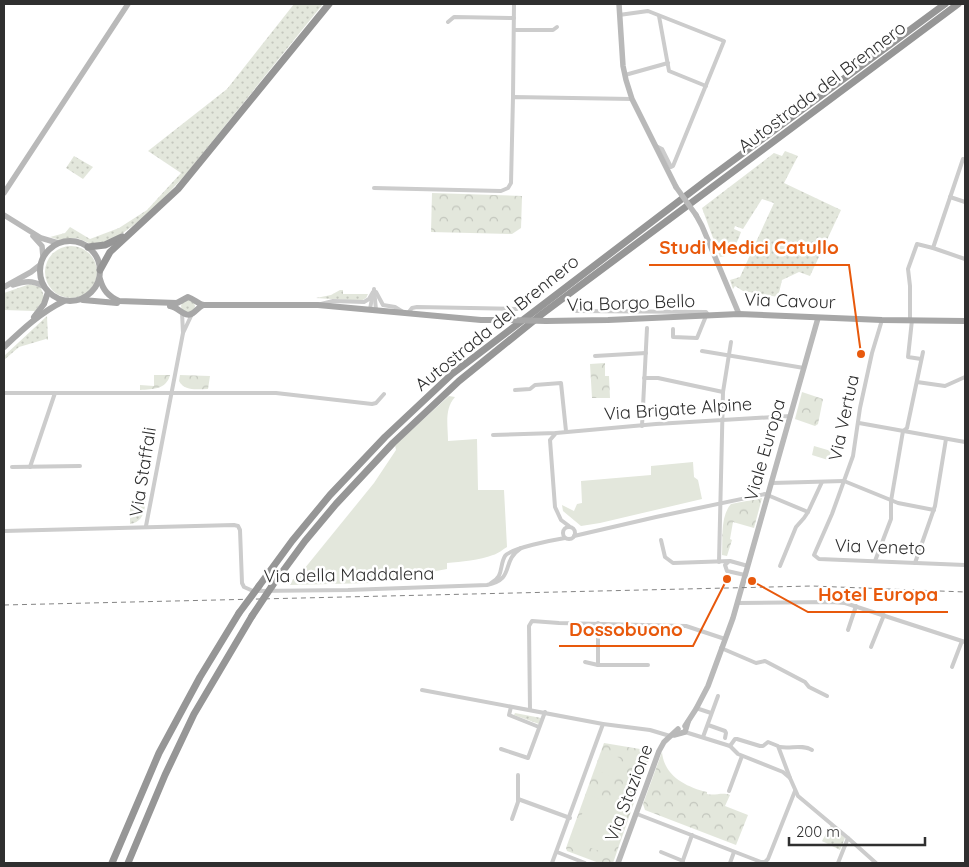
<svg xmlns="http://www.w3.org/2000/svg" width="969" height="867" font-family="Quicksand,sans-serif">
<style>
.grass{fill:url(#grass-dots)}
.forest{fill:url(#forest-crowns)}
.garden{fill:#e3e7dc}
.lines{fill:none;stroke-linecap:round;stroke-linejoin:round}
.street{stroke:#ccc;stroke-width:4}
.secondary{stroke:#b9b9b9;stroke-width:5.5}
.primary{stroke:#a7a7a7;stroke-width:6}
.highway{stroke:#969696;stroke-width:7}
.rail{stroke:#848484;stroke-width:1;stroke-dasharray:5 4;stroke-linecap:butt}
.secondary-bridge{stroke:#b9b9b9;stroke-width:5.5}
.primary-bridge{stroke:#a7a7a7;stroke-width:6}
.highway-bridge{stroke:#969696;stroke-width:7}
.labels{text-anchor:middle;stroke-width:5;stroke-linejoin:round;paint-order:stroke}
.street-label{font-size:18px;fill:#2f2f2f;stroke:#fff}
.leader{fill:none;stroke:#e8590c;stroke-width:2}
.callout-dot{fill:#e8590c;stroke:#fff;stroke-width:2}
.callout-label{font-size:19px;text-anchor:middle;font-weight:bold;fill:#e8590c;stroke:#fff;stroke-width:5;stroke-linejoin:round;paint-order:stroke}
</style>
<defs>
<pattern id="grass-dots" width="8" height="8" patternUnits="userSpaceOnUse" patternTransform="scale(1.25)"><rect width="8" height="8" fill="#e3e7dc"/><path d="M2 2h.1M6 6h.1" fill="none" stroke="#c3c6bd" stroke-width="1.8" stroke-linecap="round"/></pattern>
<pattern id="forest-crowns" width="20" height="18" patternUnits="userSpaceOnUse" patternTransform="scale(1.25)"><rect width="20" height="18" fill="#e3e7dc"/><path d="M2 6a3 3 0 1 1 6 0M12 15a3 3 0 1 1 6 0" fill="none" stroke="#c3c6bd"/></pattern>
</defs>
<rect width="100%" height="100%" fill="#fff"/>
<g class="grass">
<path d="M294,4H323L186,174L150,213L123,233L106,242L91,244L77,238L59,240L50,237L65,233L70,227L90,239L119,228L147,210L181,173L148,151L227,89Z"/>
<path d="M785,151L798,156L784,183L841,210L810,276L799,272L782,280L778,297L743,291L735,286L733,289L730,280L740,277L774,203L762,199L743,229L735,226L734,229L741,232C738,241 731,257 720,257L702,208L774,153L782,156Z"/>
<path d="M74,156L93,167L83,179L66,168Z"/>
<circle cx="71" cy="272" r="26"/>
<path d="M30,284L40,287C47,299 43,301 35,311L4,310V293Z"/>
<path d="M340,290H343V294H368L366,298L361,301L316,298L331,295Z"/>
<circle cx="188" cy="306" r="7"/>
<path d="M47,316L48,340L46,339L19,347L4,360V356Z"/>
<path d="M130,500L146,501C144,512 143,522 130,524Z"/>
<path d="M515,713L541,718L539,724L514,715Z"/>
<path d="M831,825L845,838L840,850L822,841Z"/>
</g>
<g class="forest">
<path d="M432,193L522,196L521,228L512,234L431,232Z"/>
<path d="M605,363V376H609L610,398H592L590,364Z"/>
<path d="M154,375H170C166,390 153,389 140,390V385L154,386Z"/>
<path d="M180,375L210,376L208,389C198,389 185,392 179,381Z"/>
<path d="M802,392L823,399L818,424L815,426L795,419Z"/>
<path d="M762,498L754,528L733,522L730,539L732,540L727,556L722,555C723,540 720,516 731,504Z"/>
<path d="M604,743L652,751L613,863H599L567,851L566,848Z"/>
<path d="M662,752C664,776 686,787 707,792V794C715,796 722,792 730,795L725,806L748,815L736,845L645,810L643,804Z"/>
</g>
<g class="garden">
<path d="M449,396L455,397C444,409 448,426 448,441L477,439L478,490H504L507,547C503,549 498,554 493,555C480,560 461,562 447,563V569L371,583L290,585L293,579H296L374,483L396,450L395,445Z"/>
<path d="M814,446L831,451L828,460L812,455Z"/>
<path d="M693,462L694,477L698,480L702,499L600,523L581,526L563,511L562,505L574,511L577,504L582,503L581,481L651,475V466Z"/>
<path d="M607,753L620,758L613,777L600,772Z"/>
<path d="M589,795L619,806L602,852L572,841Z"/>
</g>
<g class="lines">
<g class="street">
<path d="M619,15L648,11L724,41L673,166L671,167L662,149L656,146"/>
<path d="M659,16L669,71L706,86"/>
<path d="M448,22L454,17L514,18"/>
<path d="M514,30H553L557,27"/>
<path d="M625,75L668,63"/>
<path d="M513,97L514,4"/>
<path d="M374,188L501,191L508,188L511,183L513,97L632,99"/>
<path d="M950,197L965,202"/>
<path d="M933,248L965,259"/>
<path d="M374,289L376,310"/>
<path d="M376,292L383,305L395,307L403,312"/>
<path d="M321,304L333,301L364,302L369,299L373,292"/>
<path d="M370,309L373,293"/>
<path d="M576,311L706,312L709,316"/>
<path d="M182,312L183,333L192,314"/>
<path d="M408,313L412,308L417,307L517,309L524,303"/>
<path d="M882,320L872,353L860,408L853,456L832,514L814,555L819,559L965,565"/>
<path d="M910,320V286L908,269L917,244L933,248L963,159L965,160"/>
<path d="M912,320L908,357L921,359"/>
<path d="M673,329V337L697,338L706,316"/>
<path d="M702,351L804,368"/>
<path d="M595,356L646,353"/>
<path d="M644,378H658L723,392"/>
<path d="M917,382L945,386L965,377"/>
<path d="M515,390L530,389L535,385L561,383L566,431"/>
<path d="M4,393H276L372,404L376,403L384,394"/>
<path d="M859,423L965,442"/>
<path d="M642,426L647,328"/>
<path d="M903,431L907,428L923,352"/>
<path d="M556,433L550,440L555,507L561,520L569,526"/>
<path d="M493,435L556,433L656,424L791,416"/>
<path d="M12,467L80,466"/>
<path d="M30,467L55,393"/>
<path d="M844,481L898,503L934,510"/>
<path d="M772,483L844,481"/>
<path d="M146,526L183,333"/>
<circle cx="569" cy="533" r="6"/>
<path d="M4,531L234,525L238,526L240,530L242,583L244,587L253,591L348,590L487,585C516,579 500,562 521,548"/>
<path d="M574,536L656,517L765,494L808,512L822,482"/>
<path d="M661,540L665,557L673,563L730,561L748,566"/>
<path d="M875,561L891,519V501L903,431"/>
<path d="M719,562L723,392L731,342"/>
<path d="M728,562L725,565L727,571L745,575"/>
<path d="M915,563L935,506L946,439"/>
<path d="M780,566L796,527L804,518L808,512"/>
<path d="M491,583C504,577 499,566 505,556C511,548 553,540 565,538"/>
<path d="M738,603L831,602L845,603L965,642"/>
<path d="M848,630L856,606"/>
<path d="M871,647L884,615"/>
<path d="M721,648L756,663L765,661L805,682L809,687L827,696"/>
<path d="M585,662L598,665H648"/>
<path d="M598,665V623"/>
<path d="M952,667L962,641"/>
<path d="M422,690L603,724L650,730L670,736"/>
<path d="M511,707L509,715L539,727"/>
<path d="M696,708L711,713"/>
<path d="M530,710L529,626L532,621L559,623L686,626L725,639"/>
<path d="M708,725L725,731L726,733L725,738"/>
<path d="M685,732L730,746L738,754L783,772L790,778L798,796L848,838L876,863"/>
<path d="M703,737L718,696"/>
<path d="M730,746L735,739H737L760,746H763L768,742L778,746L790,778"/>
<path d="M780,747C791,749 802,744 812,750"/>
<path d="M501,749L528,758L545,712"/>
<path d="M729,791L742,756"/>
<path d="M518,799L570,818"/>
<path d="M637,814L761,862H765L768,859L795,791"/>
<path d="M512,819L518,802V775"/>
<path d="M557,852L585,863"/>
<path d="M661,852L683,861"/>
<path d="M552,863L603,724"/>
<path d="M682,863L692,835"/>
<path d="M730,863L734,852"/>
<path d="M838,863L848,838"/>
</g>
<g class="secondary">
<path d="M619,4L623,66L626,80L632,99L676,187"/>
<path d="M4,193L128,4"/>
<path d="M4,215L41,238L58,243"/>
<path d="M696,215L702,226L739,314"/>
<path d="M33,236L42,246L43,257"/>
<path d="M13,285C25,281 32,280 43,286"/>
<path d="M4,287L31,272L40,265"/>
<path d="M685,726L696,709L708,686L733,618L818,318"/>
<path d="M674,735L685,732L688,722"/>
<path d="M618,863L659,751L664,742L678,729"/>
</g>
<g class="primary">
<circle cx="70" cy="271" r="30"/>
<path d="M100,279C103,290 108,296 119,301L177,303L188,297C194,299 197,303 203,305H318L481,320H508"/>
<path d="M83,300L117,303"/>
<path d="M170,306C179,307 185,319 193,313C196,311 199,307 203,305"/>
<path d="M34,317L44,304L48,292"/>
<path d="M546,321L608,320L739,314L882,320L965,321"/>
<path d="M4,347C23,329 41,312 64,301"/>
</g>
<g class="highway">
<path d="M88,247L105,245L122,237"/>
<path d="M100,270L110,252L178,189L329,4"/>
<path d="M259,586L292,541L330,495L385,437L452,374L708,179L945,4"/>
<path d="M272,586L305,541L336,504L393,443L459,381L542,314L958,4"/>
<path d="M112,863L159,753L200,677L239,613"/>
<path d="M128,863L165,775L194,714L252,616"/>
</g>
<path class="rail" d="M4,605L812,586L965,592"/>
<path class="secondary-bridge" d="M676,187L696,215"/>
<path class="primary-bridge" d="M508,320L546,321"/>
<g class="highway-bridge">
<path d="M239,613L259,586"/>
<path d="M252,616L272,586"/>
</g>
</g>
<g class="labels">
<g class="street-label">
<text transform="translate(822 87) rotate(-37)" y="6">Autostrada del Brennero</text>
<text transform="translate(790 301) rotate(2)" y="6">Via Cavour</text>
<text transform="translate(631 303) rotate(-2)" y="6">Via Borgo Bello</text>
<text transform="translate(497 323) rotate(-39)" y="6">Autostrada del Brennero</text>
<text transform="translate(678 409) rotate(-4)" y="6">Via Brigate Alpine</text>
<text transform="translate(844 418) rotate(-78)" y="6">Via Vertua</text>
<text transform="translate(765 450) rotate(-74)" y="6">Viale Europa</text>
<text transform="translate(143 472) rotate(-81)" y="6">Via Staffali</text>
<text transform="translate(880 547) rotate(2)" y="6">Via Veneto</text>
<text transform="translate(349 575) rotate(-1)" y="6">Via della Maddalena</text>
<text transform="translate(629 793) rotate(-69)" y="6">Via Stazione</text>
</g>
</g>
<path class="leader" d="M861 354L849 265H649M752 581L808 612H948M727 579L693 646H559"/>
<g class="callout-dot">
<circle cx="861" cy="354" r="5"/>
<circle cx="752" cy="581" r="5"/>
<circle cx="727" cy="579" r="5"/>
</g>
<g class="callout-label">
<text x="749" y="254">Studi Medici Catullo</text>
<text x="878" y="601">Hotel Europa</text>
<text x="626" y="636">Dossobuono</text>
</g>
<rect width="969" height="867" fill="none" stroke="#2f2f2f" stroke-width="10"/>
<path d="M789 837v8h136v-8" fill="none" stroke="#2f2f2f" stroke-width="2.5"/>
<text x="796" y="837" font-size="15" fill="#2f2f2f" stroke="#ffffff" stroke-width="4" paint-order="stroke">200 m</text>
</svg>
